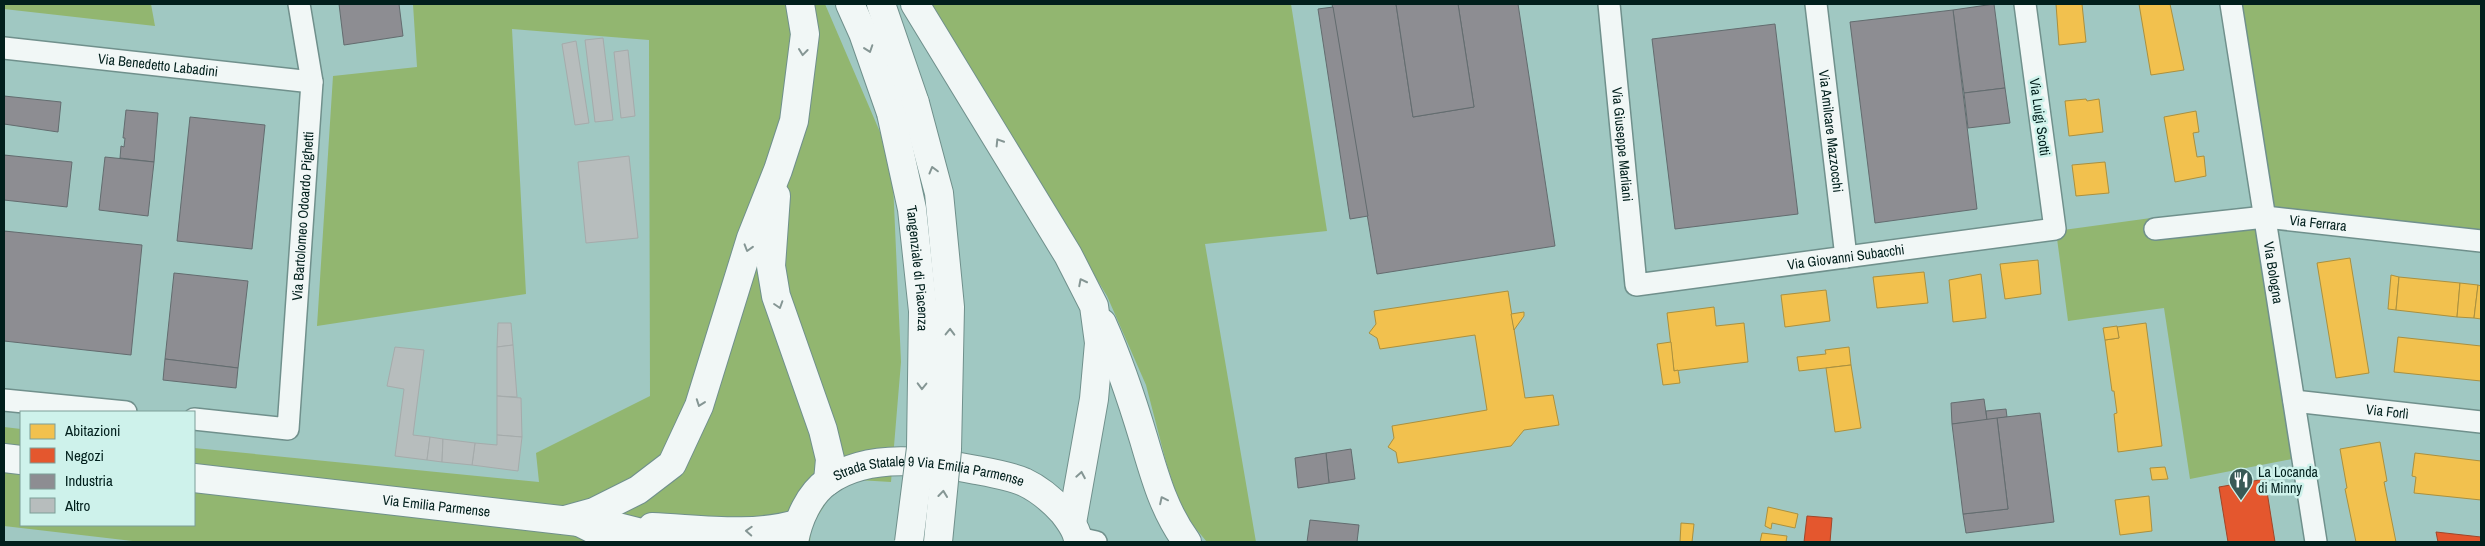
<svg xmlns="http://www.w3.org/2000/svg" width="2485" height="546" font-family="'Archivo Narrow',sans-serif">
<style>
.green{fill:#92b670}
.homes{fill:#f2c14e;stroke:#aa903f}
.shops{fill:#e4572e;stroke:#a04629}
.industry{fill:#8d8d92;stroke:#636c6f}
.building{fill:#b7bdbd;stroke:#a5abab}
.lines{fill:none;stroke-linecap:round;stroke-linejoin:round}
.minor-casing{stroke:#70908c;stroke-width:24}
.primary-casing{stroke:#70908c;stroke-width:30}
.trunk-casing{stroke:#70908c;stroke-width:30}
.minor{stroke:#f1f7f6;stroke-width:21}
.primary{stroke:#f1f7f6;stroke-width:28}
.trunk{stroke:#f1f7f6;stroke-width:28}
.trunk-bridge-casing{stroke:#70908c;stroke-width:30;stroke-linecap:butt}
.trunk-bridge{stroke:#f1f7f6;stroke-width:28}
.oneway{stroke:#859694}
.labels{text-anchor:middle;stroke-width:5;stroke-linejoin:round;paint-order:stroke}
.street-label{font-size:14px;fill:#011f1c;stroke:#cef2eb}
.poi-label{font-size:14px;fill:#011f1c;stroke:#cef2eb;text-anchor:start}
</style>
<rect width="100%" height="100%" fill="#a0c8c2"/>
<g class="green">
<path d="M4,4H151L155,26L4,9Z"/>
<path d="M413,4H825L892,160L901,362L891,482L858,480L831,495L811,527L810,542H141L4,526V427L21,429V525H194V448L539,482L536,453L650,396L649,40L512,29L526,294L317,326L333,76L417,67Z"/>
<path d="M929,4H1291L1327,231L1205,244L1256,542H1207L1182,512L1166,462L1146,385L1107,296Z"/>
<path d="M2231,4H2481V239L2262,217L2302,457L2190,479L2164,308L2068,321L2056,231L2151,218L2152,230L2262,217Z"/>
</g>
<g class="homes">
<path d="M2056,4H2082L2086,42L2059,45Z"/>
<path d="M2139,4H2170L2184,70L2151,75Z"/>
<path d="M2086,99L2087,101L2099,99L2103,132L2069,136L2065,101Z"/>
<path d="M2196,111L2199,132L2193,133L2197,157L2204,156L2206,176L2175,182L2164,117Z"/>
<path d="M2105,162L2109,193L2076,196L2072,165Z"/>
<path d="M2350,258L2369,373L2336,378L2317,263Z"/>
<path d="M2038,260L2041,294L2005,299L2000,264Z"/>
<path d="M1924,272L1928,303L1877,308L1873,277Z"/>
<path d="M1981,274L1986,318L1953,322L1949,280Z"/>
<path d="M2391,275L2399,277L2396,310L2388,309Z"/>
<path d="M2399,277L2460,283L2457,317L2396,310Z"/>
<path d="M2460,283L2478,285L2474,318L2457,317Z"/>
<path d="M2478,285L2481,286V319L2474,318Z"/>
<path d="M1826,290L1830,321L1785,327L1781,295Z"/>
<path d="M1508,291L1525,398L1553,395L1559,425L1524,430L1511,446L1398,463L1396,452L1388,447L1394,438L1392,426L1487,410L1475,335L1380,349L1377,338L1369,333L1376,324L1374,311Z"/>
<path d="M1714,307L1716,326L1744,323L1748,362L1674,371L1667,313Z"/>
<path d="M1524,312V316L1514,330L1511,314Z"/>
<path d="M2146,323L2162,446L2118,452L2114,414L2117,413L2114,391H2112L2105,340L2119,338L2117,327Z"/>
<path d="M2117,326L2119,338L2105,340L2103,328Z"/>
<path d="M2398,337L2481,346V381L2394,372Z"/>
<path d="M1671,342L1674,371L1678,370L1680,383L1663,385L1657,344Z"/>
<path d="M1849,347L1851,365L1799,371L1797,357L1826,354L1825,350Z"/>
<path d="M1851,365L1861,428L1835,432L1826,368Z"/>
<path d="M2380,442L2387,481L2384,482L2396,542H2356L2345,489L2347,488L2340,449Z"/>
<path d="M2415,453L2481,461V500L2414,493L2416,477L2412,476Z"/>
<path d="M2165,467L2168,479L2152,480L2150,468Z"/>
<path d="M2149,496L2152,531L2120,535L2115,500Z"/>
<path d="M1768,507L1798,514L1795,528L1772,523L1771,529L1765,526Z"/>
<path d="M1681,523L1694,524L1692,542H1680Z"/>
<path d="M1762,533L1787,536L1786,542H1760Z"/>
</g>
<g class="shops">
<path d="M2265,479L2275,542H2228L2219,487Z"/>
<path d="M1807,516L1832,518L1830,542H1804Z"/>
<path d="M2436,532L2481,537V542H2438Z"/>
</g>
<g class="industry">
<path d="M339,4H399L403,36L344,45Z"/>
<path d="M1332,4H1396L1413,117L1474,107L1458,4H1518L1555,246L1377,274Z"/>
<path d="M1396,4H1458L1474,107L1413,117Z"/>
<path d="M1994,4L2005,88L1964,93L1953,10Z"/>
<path d="M1333,7L1368,216L1350,219L1318,9Z"/>
<path d="M1953,10L1977,209L1875,223L1850,22Z"/>
<path d="M1775,24L1798,214L1675,229L1652,39Z"/>
<path d="M2005,88L2010,123L1968,128L1964,93Z"/>
<path d="M4,96L61,102L58,132L4,124Z"/>
<path d="M126,110L158,113L154,162L120,158L121,146L124,147L125,138H123Z"/>
<path d="M190,117L265,125L252,249L177,241Z"/>
<path d="M4,155L72,162L67,207L4,200Z"/>
<path d="M105,157L154,162L148,216L99,210Z"/>
<path d="M4,231L142,245L131,355L4,341Z"/>
<path d="M174,273L248,281L238,368L165,359Z"/>
<path d="M165,359L238,368L236,388L163,380Z"/>
<path d="M1984,399L1987,420L1952,424L1951,403Z"/>
<path d="M2006,409L2007,417L1987,420L1986,411Z"/>
<path d="M2040,413L2054,522L1966,533L1963,514L2008,509L1997,418Z"/>
<path d="M1997,418L2008,509L1963,514L1952,424Z"/>
<path d="M1351,449L1355,479L1329,483L1326,453Z"/>
<path d="M1326,453L1329,483L1298,488L1295,458Z"/>
<path d="M1310,520L1359,525L1357,542H1307Z"/>
</g>
<g class="building">
<path d="M603,38L613,120L595,122L585,40Z"/>
<path d="M576,41L589,123L575,125L562,44Z"/>
<path d="M628,50L635,116L621,118L614,52Z"/>
<path d="M629,156L638,238L586,243L578,162Z"/>
<path d="M498,323H511L513,345L497,347Z"/>
<path d="M513,345L517,397L497,396V347Z"/>
<path d="M395,347L424,350L413,435L430,437L427,460L395,456L404,389L387,386Z"/>
<path d="M497,396L521,398L522,437L497,435Z"/>
<path d="M497,435L522,437L518,471L472,465L475,443L497,445Z"/>
<path d="M430,437L443,439L442,462L427,460Z"/>
<path d="M443,439L475,443L472,465L442,462Z"/>
</g>
<g class="lines">
<defs>
<g id="minor">
<path id="s1" d="M1609,4L1636,285L2055,229L2025,4"/>
<path id="s2" d="M1816,4L1846,257"/>
<path id="s3" d="M2231,4L2316,542"/>
<path id="s4" d="M4,48L312,82"/>
<path id="s5" d="M2155,229L2265,217L2481,241"/>
<path d="M4,400L126,412"/>
<path id="s6" d="M2294,401L2481,422"/>
<path id="s7" d="M194,419L288,429L312,82L299,4"/>
<path d="M1078,538L1096,542"/>
</g>
<g id="primary">
<path d="M4,458L21,460"/>
<path id="s8" d="M194,478L614,526L677,542"/>
<path d="M652,527C700,529 751,537 797,524"/>
<path id="s9" d="M794,542C798,520 809,494 828,481C869,452 931,461 976,470C992,473 1010,476 1024,482C1039,489 1052,500 1063,512C1070,521 1078,531 1078,542"/>
</g>
<g id="trunk">
<path d="M850,4L863,33L891,113"/>
<path d="M881,4L915,103"/>
<path d="M915,4L1068,255L1094,306L1099,343L1094,399L1072,523"/>
<path d="M776,196L771,266L776,296L823,430L830,459L828,481"/>
<path d="M1102,323C1119,361 1132,400 1144,440C1155,477 1164,511 1187,542"/>
<path d="M565,520L594,512L638,490L672,464L699,406L751,238L778,170L794,121L805,34L800,4"/>
<path d="M579,522L619,542"/>
</g>
</defs>
<use href="#minor" class="minor-casing"/>
<use href="#primary" class="primary-casing"/>
<use href="#trunk" class="trunk-casing"/>
<use href="#minor" class="minor"/>
<use href="#primary" class="primary"/>
<use href="#trunk" class="trunk"/>
<defs>
<g id="trunk-bridge">
<path d="M915,103L939,193L950,307L947,450L938,542"/>
<path id="s10" d="M891,113L912,209L923,311L921,448L909,542"/>
</g>
</defs>
<use href="#trunk-bridge" class="trunk-bridge-casing"/>
<use href="#trunk-bridge" class="trunk-bridge"/>
</g>
<defs><path id="oneway-chevron" d="M-2-3.5L2.5 0L-2 3.5" fill="none" stroke-width="1.6" stroke-linecap="round" stroke-linejoin="round" transform="scale(1.25)"/></defs>
<g class="oneway">
<use href="#oneway-chevron" transform="translate(869 49) rotate(71)"/>
<use href="#oneway-chevron" transform="translate(803 52) rotate(97)"/>
<use href="#oneway-chevron" transform="translate(999 142) rotate(-122)"/>
<use href="#oneway-chevron" transform="translate(933 170) rotate(-105)"/>
<use href="#oneway-chevron" transform="translate(748 248) rotate(107)"/>
<use href="#oneway-chevron" transform="translate(1082 282) rotate(-117)"/>
<use href="#oneway-chevron" transform="translate(779 305) rotate(72)"/>
<use href="#oneway-chevron" transform="translate(950 332) rotate(-89)"/>
<use href="#oneway-chevron" transform="translate(922 386) rotate(91)"/>
<use href="#oneway-chevron" transform="translate(700 403) rotate(110)"/>
<use href="#oneway-chevron" transform="translate(1081 475) rotate(-80)"/>
<use href="#oneway-chevron" transform="translate(943 494) rotate(-84)"/>
<use href="#oneway-chevron" transform="translate(1163 500) rotate(-116)"/>
<use href="#oneway-chevron" transform="translate(749 531) rotate(-177)"/>
</g>
<defs>
<symbol id="restaurant-pin" viewBox="-11 -11 22 30"><path d="M0 17L-7.5 6A9.5 9.5 0 1 1 7.5 6Z" fill="#395a56" stroke="#cef2eb"/><path d="M-5-6h1v4h1v-4h1v4h1v-4h1v5L-1.5 .5V6h-2V.5L-5-1ZM5-6V6H3V1.5H1.5Q1.5-4 5-6Z" fill="#fff"/></symbol>
</defs>
<g fill-rule="evenodd">
<use href="#restaurant-pin" x="2227" y="466" width="28" height="38"/>
</g>
<g class="labels">
<g class="street-label">
<text dy="5" stroke="none"><textPath href="#s4" startOffset="155">Via Benedetto Labadini</textPath></text>
<text transform="translate(2040 117) rotate(82)" y="5">Via Luigi Scotti</text>
<text dy="5" stroke="none"><textPath href="#s2" startOffset="128">Via Amilcare Mazzocchi</textPath></text>
<text dy="5" stroke="none"><textPath href="#s1" startOffset="141">Via Giuseppe Marliani</textPath></text>
<text dy="5" stroke="none"><textPath href="#s7" startOffset="308">Via Bartolomeo Odoardo Pighetti</textPath></text>
<text dy="5" stroke="none"><textPath href="#s5" startOffset="164">Via Ferrara</textPath></text>
<text dy="5" stroke="none"><textPath href="#s1" startOffset="494">Via Giovanni Subacchi</textPath></text>
<text dy="5" stroke="none"><textPath href="#s10" startOffset="158">Tangenziale di Piacenza</textPath></text>
<text dy="5" stroke="none"><textPath href="#s3" startOffset="272">Via Bologna</textPath></text>
<text dy="5" stroke="none"><textPath href="#s6" startOffset="94">Via Forlì</textPath></text>
<text dy="5" stroke="none"><textPath href="#s9" startOffset="176">Strada Statale 9 Via Emilia Parmense</textPath></text>
<text dy="5" stroke="none"><textPath href="#s8" startOffset="244">Via Emilia Parmense</textPath></text>
</g>
<g class="poi-label">
<text x="2258" y="477">La Locanda<tspan x="2258" dy="16">di Minny</tspan></text>
</g>
</g>
<rect width="2485" height="546" fill="none" stroke="#011f1c" stroke-width="10"/>
<rect x="20" y="411" width="175" height="115" fill="#cef2eb" stroke="#7c9e98"/>
<rect x="30" y="424" width="25" height="15" fill="#f2c14e" stroke="#7c9e98"/>
<text x="65" y="436" font-size="15" fill="#011f1c">Abitazioni</text>
<rect x="30" y="448" width="25" height="15" fill="#e4572e" stroke="#7c9e98"/>
<text x="65" y="461" font-size="15" fill="#011f1c">Negozi</text>
<rect x="30" y="474" width="25" height="15" fill="#8d8d92" stroke="#7c9e98"/>
<text x="65" y="486" font-size="15" fill="#011f1c">Industria</text>
<rect x="30" y="498" width="25" height="15" fill="#b7bdbd" stroke="#7c9e98"/>
<text x="65" y="511" font-size="15" fill="#011f1c">Altro</text>
</svg>
